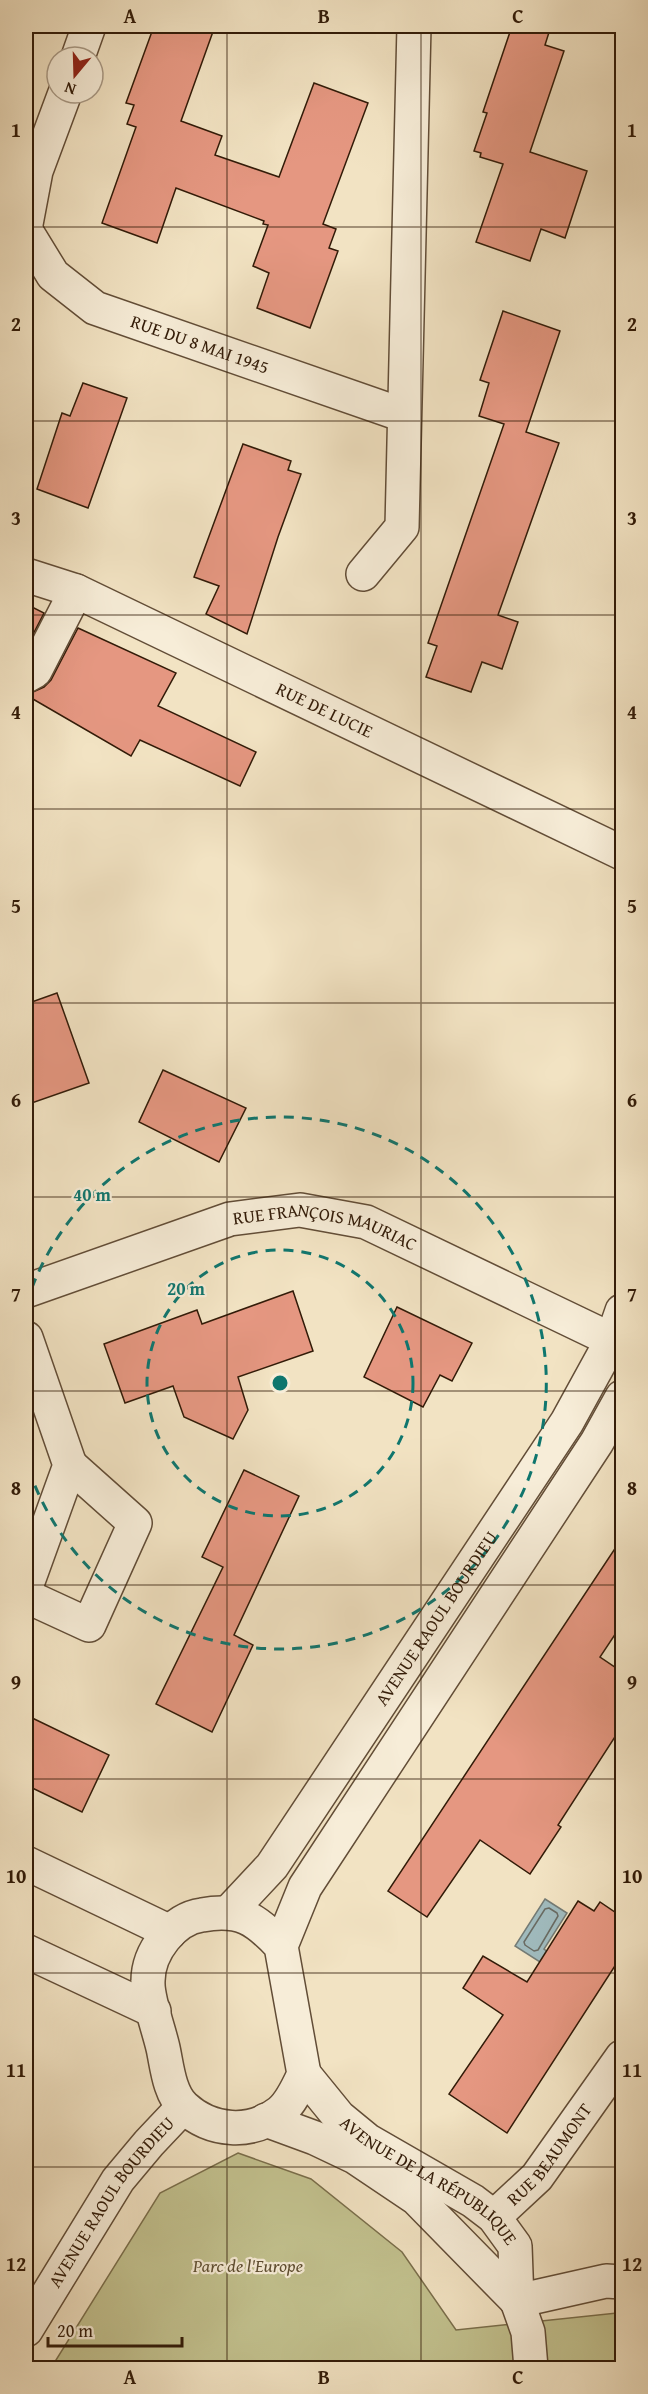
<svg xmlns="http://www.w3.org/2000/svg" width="648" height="2394" font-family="'Gentium Book Plus',serif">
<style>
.green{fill:#c2c18e;stroke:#7a6e4b;stroke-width:1.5}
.water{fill:#a0bbbe;stroke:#747b75;stroke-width:1.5}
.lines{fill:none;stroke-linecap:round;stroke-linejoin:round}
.shore{stroke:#696b63;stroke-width:1.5}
.building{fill:#e59781;stroke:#321b08;stroke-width:1.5}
.minor-casing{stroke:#624d37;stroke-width:36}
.minor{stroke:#f7edd8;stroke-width:33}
.grid{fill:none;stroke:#321b08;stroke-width:1.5;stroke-opacity:0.55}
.ring{fill:none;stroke:#0f766e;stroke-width:3;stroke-dasharray:10 8}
.labels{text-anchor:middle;stroke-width:4.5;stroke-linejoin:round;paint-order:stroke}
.street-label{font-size:18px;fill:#321b08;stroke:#f7edd8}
.park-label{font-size:18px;font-style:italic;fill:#5d4d30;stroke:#f7edd8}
.centre{fill:#0f766e;stroke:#f7edd8;stroke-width:3}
.ring-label{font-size:18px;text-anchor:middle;font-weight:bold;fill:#0f766e;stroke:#f7edd8;stroke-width:4.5;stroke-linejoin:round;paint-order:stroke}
.neatline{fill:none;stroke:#321b08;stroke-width:2}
.grid-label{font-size:20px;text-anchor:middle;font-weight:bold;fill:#321b08}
</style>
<rect width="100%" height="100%" fill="#f2e3c3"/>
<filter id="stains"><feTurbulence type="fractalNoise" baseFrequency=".00333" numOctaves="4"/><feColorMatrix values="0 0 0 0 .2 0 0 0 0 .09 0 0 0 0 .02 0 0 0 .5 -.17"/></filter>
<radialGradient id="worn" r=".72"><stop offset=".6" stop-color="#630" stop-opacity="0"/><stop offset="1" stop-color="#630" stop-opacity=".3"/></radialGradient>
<path class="green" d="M238,2153L311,2179L402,2252L456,2330L617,2313L622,2316V2368H51L160,2193Z"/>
<path class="water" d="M545,1899L567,1913L544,1949L549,1953L543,1964L515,1946Z"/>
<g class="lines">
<path class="shore" d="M549,1908L557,1913L558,1916L538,1950L534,1951L525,1945L524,1942L545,1909Z"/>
</g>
<g class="building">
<path d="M154,26H215L181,121L222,136L215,155L279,177L314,83L368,103L323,224L336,229L329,248L338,251L310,328L257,308L269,273L253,266L268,225L263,224L264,221L176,188L157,243L102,223L136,127L127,124L134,105L126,103Z"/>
<path d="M512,26H551L545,45L564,51L530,152L587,171L565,238L541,229L530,261L476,242L503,164L480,157L481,153L474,151L487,113L483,112Z"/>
<path d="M503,311L560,331L526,432L559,443L498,615L518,622L502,669L482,662L471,692L426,677L437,646L428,643L504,424L479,416L489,383L480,380Z"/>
<path d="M83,383L127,398L88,508L37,489L62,413L70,416Z"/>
<path d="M243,444L291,461L288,470L301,474L278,537L247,634L206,614L219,586L194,577Z"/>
<path d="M26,604L44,613L26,648Z"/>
<path d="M78,628L176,673L158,706L256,752L240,786L140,740L131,756L26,695L44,687L51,680Z"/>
<path d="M57,993L89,1083L26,1105V1004Z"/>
<path d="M163,1070L246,1108L219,1162L139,1122Z"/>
<path d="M293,1291L313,1351L238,1377L248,1410L233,1439L184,1417L173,1386L125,1403L104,1344L197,1310L202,1324Z"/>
<path d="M397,1307L472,1343L452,1381L440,1375L423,1407L364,1377Z"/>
<path d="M244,1470L299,1496L234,1635L253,1645L212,1732L156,1704L223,1567L202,1557Z"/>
<path d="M622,1538V1624L600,1657L622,1672V1726L558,1825L561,1827L530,1874L480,1840L427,1917L388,1891Z"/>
<path d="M26,1715L109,1755L82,1812L26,1785Z"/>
<path d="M578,1901L594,1911L600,1902L622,1917V1955L507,2133L449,2094L503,2015L463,1988L483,1956L527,1982Z"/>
</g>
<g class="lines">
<defs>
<g id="minor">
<path d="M78,57L89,26"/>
<path d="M26,224L36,171L65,93"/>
<path id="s1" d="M26,231L53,275L95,308L403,415"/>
<path d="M363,574L402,527L414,26"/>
<path id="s2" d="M26,575L76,591L622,853"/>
<path d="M26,676L35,671L76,591"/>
<path id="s3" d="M26,1291L230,1219L300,1210L366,1222L612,1340"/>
<path d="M26,1338L70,1465L26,1587"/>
<path d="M26,1596L89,1625L135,1523L70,1465"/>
<path d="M26,1863L170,1932"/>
<path id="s4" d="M229,1912L272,1866L567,1422L612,1340L622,1311"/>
<path d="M281,1946C256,1919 240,1908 202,1915C173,1919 148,1952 148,1981C147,1998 159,2030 163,2048C167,2066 169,2093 184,2107C211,2132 251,2135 280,2112C291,2103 298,2087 304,2074L281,1946L305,1887L597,1442L622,1397"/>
<path d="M26,1951L154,2011"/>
<path id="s5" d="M304,2074L339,2117L367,2140L473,2201L494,2217L515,2246L517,2301L528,2332L531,2368"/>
<path d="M266,2120L315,2138L355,2157L416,2198L517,2301"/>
<path id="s6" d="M494,2217L537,2177L622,2057"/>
<path d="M517,2301L606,2281L622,2282"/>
<path id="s7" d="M26,2330L118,2180L149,2143L183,2107"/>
</g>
</defs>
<use href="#minor" class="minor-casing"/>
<use href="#minor" class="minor"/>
</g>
<path class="grid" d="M227,26V2368M421,26V2368M26,227H622M26,421H622M26,615H622M26,809H622M26,1003H622M26,1197H622M26,1391H622M26,1585H622M26,1779H622M26,1973H622M26,2167H622"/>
<g class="ring">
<circle cx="280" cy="1383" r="133"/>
<path d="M26 1305A266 266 0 1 1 26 1461"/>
</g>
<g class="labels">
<g class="street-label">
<text dy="6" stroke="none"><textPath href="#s1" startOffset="216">RUE DU 8 MAI 1945</textPath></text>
<text dy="6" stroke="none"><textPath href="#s2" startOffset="328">RUE DE LUCIE</textPath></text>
<text dy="6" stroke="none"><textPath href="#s3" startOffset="314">RUE FRANÇOIS MAURIAC</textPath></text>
<text dy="6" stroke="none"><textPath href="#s4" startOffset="360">AVENUE RAOUL BOURDIEU</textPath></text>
<text dy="6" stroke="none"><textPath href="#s6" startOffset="84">RUE BEAUMONT</textPath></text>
<text dy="6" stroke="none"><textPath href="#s5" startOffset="166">AVENUE DE LA RÉPUBLIQUE</textPath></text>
<text dy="6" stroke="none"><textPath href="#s7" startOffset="154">AVENUE RAOUL BOURDIEU</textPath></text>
</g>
<g class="park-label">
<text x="248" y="2272">Parc de l'Europe</text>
</g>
</g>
<circle cx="280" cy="1383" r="9" class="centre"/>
<g class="ring-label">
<text x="92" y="1201">40 m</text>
<text x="186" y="1295">20 m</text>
</g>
<rect width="648" height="2394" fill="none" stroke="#f2e3c3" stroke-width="66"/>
<g transform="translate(75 75) rotate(199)"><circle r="28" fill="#f7edd8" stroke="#a89985" stroke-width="1.5"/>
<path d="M0-4.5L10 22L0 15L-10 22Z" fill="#8f2418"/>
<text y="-9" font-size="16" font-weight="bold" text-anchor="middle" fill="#321b08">N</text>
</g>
<path d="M48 2337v9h134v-9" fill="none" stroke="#321b08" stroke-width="3"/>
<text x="57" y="2337" font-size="18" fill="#321b08" stroke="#f7edd8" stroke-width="4.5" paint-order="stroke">20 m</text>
<rect x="33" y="33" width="582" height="2328" class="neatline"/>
<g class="grid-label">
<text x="130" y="23">A</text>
<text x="324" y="23">B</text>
<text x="518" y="23">C</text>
<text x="16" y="137">1</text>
<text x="632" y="137">1</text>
<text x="16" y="331">2</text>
<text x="632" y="331">2</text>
<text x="16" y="525">3</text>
<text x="632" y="525">3</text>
<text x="16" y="719">4</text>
<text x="632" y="719">4</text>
<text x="16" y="913">5</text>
<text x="632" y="913">5</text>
<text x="16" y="1107">6</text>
<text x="632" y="1107">6</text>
<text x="16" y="1301">7</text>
<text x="632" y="1301">7</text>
<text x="16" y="1495">8</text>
<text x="632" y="1495">8</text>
<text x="16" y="1689">9</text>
<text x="632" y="1689">9</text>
<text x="16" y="1883">10</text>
<text x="632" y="1883">10</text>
<text x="16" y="2077">11</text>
<text x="632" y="2077">11</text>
<text x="16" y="2271">12</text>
<text x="632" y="2271">12</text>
<text x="130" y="2384">A</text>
<text x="324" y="2384">B</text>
<text x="518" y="2384">C</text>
</g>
<rect width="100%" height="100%" filter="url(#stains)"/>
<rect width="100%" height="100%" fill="url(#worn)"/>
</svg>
